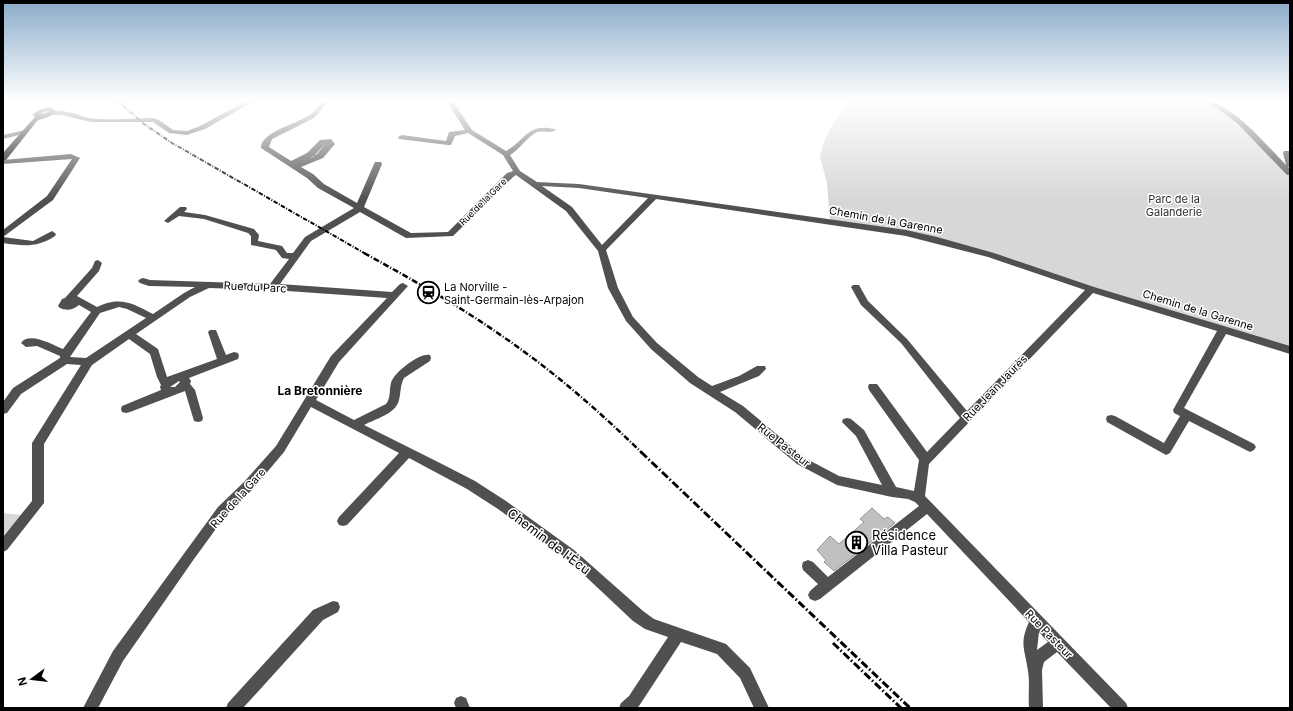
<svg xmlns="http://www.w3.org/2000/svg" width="1293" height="711" font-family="Inter,sans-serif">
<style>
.green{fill:#d7d7d7}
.building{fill:#c0c0c0;stroke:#949494}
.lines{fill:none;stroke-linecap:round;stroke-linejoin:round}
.major-casing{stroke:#dbdbdb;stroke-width:1}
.minor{fill:#505050;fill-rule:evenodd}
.major{fill:#000;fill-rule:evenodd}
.rail-far2{stroke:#000;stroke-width:2;stroke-dasharray:4.5 1.5 1 1.5;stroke-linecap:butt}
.rail-far1{stroke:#000;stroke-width:2.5;stroke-dasharray:6 2 1 2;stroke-linecap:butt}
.rail{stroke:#000;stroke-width:3;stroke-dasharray:8 2.5 1.5 2.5;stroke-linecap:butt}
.labels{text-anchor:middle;stroke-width:3;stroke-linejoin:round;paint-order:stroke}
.far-street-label{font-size:9px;fill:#000;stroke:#fff}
.park-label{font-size:11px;fill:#2e2e2e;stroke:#fff}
.street-label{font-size:11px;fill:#000;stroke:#fff}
.poi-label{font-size:11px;fill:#000;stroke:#fff;text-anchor:start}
.neighbourhood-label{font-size:12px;font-weight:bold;fill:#000;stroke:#fff}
.near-poi-label{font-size:13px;fill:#000;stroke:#fff;text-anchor:start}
.near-street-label{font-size:13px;fill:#000;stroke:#fff}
</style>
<rect width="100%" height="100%" fill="#fff"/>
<g class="green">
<path d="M848,100H1205L1240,123L1290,173V350L938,240L830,220L827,183L820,157L823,144L829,131Z"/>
<path d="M3,513L21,515L3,536Z"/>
</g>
<path class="building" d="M872,508L884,519L888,517L895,523L834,571L824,562L826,560L817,550L830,536L839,544L864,522L860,519Z"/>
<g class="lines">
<defs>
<path id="major" d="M49,107L56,111C51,118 44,117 37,121L6,160H3V153L35,117L33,115C37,110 42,109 49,107ZM43,112L48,111L49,112L41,114Z"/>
</defs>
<use href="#major" class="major-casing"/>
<g class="minor">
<path d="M248,100H256L205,129L187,135L169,133L153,122H91L61,115H51L48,113C57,106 78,115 89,118C106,121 136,118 154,118L159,120L173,130L187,131L200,126Z"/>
<path d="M323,100H330L314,118L272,139L269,147L291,161L307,153L320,140L331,139L335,144L323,158L301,167L313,174L324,184L357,203L374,164L375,162H381L382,164L364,207L411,233L448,232L507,173L513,171L503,155L468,133L455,136L451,145H448L399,139L398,137L402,135L446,141L449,132L465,130L446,100H452L472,130L506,151C526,140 527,123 554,129L556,130C550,134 543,130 537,132C528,136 520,149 510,155L520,171L537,182L579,184L906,230L937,237L994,253L1094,287L1290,346V354L1226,334L1184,408L1254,444L1256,447L1254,450L1250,452L1246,450L1189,421L1170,453L1166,455L1107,422L1106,419L1107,416L1111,415L1115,416L1164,443L1180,416L1174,413L1173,410L1217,331L1093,293L929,464L925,496L1126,703L1128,708H1111L1057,652L1044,662L1042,670L1043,708H1029C1028,696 1030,683 1028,671C1025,649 1019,644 1029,622L927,514L820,599L815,601L810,599L808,595L810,591L818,584L803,570L802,566L803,562L808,560L813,562L828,577L919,506L915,502L908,499L892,497L837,485L797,464L735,412L690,383L651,349L626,321L608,288L598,251L566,211L516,175L513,177L453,236L406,238L360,212L311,241L280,284L392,292L400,284L403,283L408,286L339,362L316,400L354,420L386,404C391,398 389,390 391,383C393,373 420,352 430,355L431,358L430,361L404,378C400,385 401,392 399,400C396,414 375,419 364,425L438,462L475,481L506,501L574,550L643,611L654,619L726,644L750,668L769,708H754L740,678L717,654L681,642L639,706L637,708H619L621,703L629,696L668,637L645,629L633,621L566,558L498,509L467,489L409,458L347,525L343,526L339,525L337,521L339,517L399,453L311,407L284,452L252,490L226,515L194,559L123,661L98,708H83L113,651L218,507L244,482L276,446L331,356L387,298L273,290L209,288L190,297L136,334L158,349L167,377L217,359L208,332L210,330H216L226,355L234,352L238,353L239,356L238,359L189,378L191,381L190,384L195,390L203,418L202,421L198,422L194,421L185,391L130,412L126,413L122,412L121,409L122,406L161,390L160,387L161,385L157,377L150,354L129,339L92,365L44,444V503L7,550L3,552V537L32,501V443L81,365L67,364L21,394L7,413L3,414V402L13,388L60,358V356L37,346L26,347L21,343C29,331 53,345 63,349L91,312L79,305C73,310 67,311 60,308L58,306L62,299L65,298L92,268L95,261L98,260L102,263L99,271L77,296L97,307C120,296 132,303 153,314L184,293L195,287L149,286L140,283L138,281L140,279L143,278L150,280L270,284L289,259L282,258L276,250L251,245V236L248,233L204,219L179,216L168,223L164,221L180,207H186L187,209L184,212L205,215L254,229L259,235L258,241L282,246L287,253H293L305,237L354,208L318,188L307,178L261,148C261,132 296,124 308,116C314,113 319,105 323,100ZM326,143L317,154L310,158L313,157ZM542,186L579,188L648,198L602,245L572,207ZM656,199L906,236L988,257L1085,290L967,411L907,339L868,301L859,285H853L851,287L861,305L901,343L960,418L927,452L877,384H869L868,387L869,390L919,460L914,491L896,487L864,430L851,419L847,418L843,419L842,422L856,436L882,485L839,476L805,458L743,406L720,392L759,376L766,369L765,366H757L739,376L712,386L698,377L657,343L633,317L618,288L606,250ZM119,307L127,309L146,318L86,358L70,357L100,313ZM179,381L180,382L175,387H170ZM1039,632L1048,642L1037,650Z"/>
<path d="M1202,100C1230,100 1267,146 1286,165L1283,153L1284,151H1290V167H1288L1290,169V175H1287L1238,124L1221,111Z"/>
<path d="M25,130L27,131V133L3,139V135Z"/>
<path d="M71,154L80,158L53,200L3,237V230L47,196L72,159L3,164V160Z"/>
<path d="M52,231L56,234L55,236C37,248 23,246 3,243V237L33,241Z"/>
<path d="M333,601L338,602L340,607L338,612L323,620L243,708H226L228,703L313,610Z"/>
<path d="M461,696L466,698L470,708H456L454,703L456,698Z"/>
</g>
<use href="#major" class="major"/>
<path class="rail-far2" d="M117,100L144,124L172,143L366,254"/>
<path class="rail-far1" d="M364,253C411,279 458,305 502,336C552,370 599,411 642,453"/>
<g class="rail">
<path d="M641,452L910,708"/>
<path d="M833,643L901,708"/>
</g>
</g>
<linearGradient id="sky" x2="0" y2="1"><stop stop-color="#8aabca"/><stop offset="0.5" stop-color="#fff"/><stop offset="1" stop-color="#fff" stop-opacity="0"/></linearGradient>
<rect width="1293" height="200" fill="url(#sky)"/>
<defs>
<symbol id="station-ring" viewBox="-11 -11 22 22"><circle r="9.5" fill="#fff" stroke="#000" stroke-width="1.5"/><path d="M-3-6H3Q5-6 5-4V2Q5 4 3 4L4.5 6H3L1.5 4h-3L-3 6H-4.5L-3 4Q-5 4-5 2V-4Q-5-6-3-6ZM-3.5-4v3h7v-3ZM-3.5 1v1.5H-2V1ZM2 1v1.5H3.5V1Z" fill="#000"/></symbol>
<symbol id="building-ring" viewBox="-11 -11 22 22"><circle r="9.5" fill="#fff" stroke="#000" stroke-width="1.5"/><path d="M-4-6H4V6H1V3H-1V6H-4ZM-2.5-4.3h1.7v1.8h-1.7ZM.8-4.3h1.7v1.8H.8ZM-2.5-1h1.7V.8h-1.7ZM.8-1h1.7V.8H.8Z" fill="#000"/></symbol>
</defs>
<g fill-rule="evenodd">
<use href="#station-ring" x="416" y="280" width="25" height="25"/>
<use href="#building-ring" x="844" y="530" width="25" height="25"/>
</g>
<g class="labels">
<g class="far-street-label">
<text transform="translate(483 202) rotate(-45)" y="3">Rue de la Gare</text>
</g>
<g class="park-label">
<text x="1174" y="203">Parc de la<tspan x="1174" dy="13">Galanderie</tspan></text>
</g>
<g class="street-label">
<text transform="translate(886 220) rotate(10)" y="4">Chemin de la Garenne</text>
<text transform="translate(255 287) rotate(3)" y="4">Rue du Parc</text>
<text transform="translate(1198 310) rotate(17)" y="4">Chemin de la Garenne</text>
<text transform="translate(995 388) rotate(-46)" y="4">Rue Jean Jaurès</text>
<text transform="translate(784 445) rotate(38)" y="4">Rue Pasteur</text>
<text transform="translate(238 498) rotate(-48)" y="4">Rue de la Gare</text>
<text transform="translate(1049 634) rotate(46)" y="4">Rue Pasteur</text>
</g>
<g class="poi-label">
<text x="444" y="291">La Norville -<tspan x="444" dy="13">Saint-Germain-lès-Arpajon</tspan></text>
</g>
<g class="neighbourhood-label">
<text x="320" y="395">La Bretonnière</text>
</g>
<g class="near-poi-label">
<text x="872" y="540">Résidence<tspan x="872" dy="15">Villa Pasteur</tspan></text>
</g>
<g class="near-street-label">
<text transform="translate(549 541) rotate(37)" y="5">Chemin de l'Écu</text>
</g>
</g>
<rect width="1293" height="711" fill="none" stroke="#000000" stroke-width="8"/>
<g transform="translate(32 679) rotate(255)" stroke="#ffffff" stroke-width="3" paint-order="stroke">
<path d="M0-3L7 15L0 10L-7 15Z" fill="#000000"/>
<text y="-6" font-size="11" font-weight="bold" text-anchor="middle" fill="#000000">N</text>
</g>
</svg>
